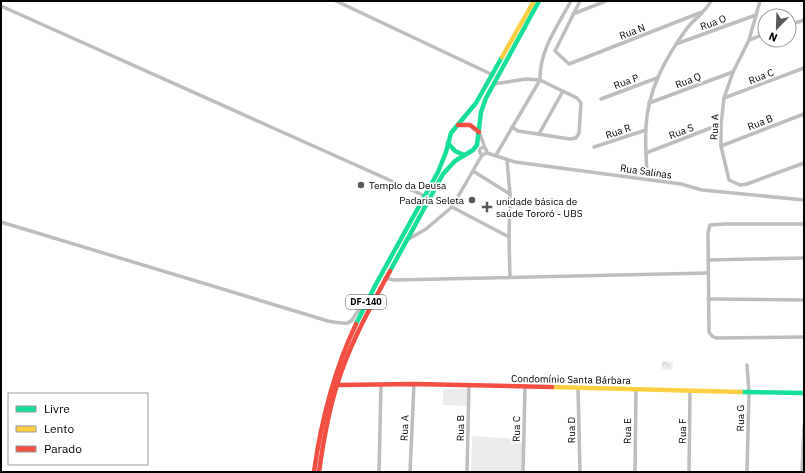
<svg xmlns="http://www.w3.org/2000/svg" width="805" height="473" font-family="'IBM Plex Sans',sans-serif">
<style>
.grass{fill:#ececec}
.forest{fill:url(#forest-crowns)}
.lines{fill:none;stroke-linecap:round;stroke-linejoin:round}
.street{stroke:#bebebe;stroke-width:3.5}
.fast{stroke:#16e098;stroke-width:4.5}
.slow{stroke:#ffcf43;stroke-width:4.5}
.jam{stroke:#f24e42;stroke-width:4.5}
.poi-dot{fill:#595959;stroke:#fff;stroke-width:1.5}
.labels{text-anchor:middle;stroke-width:3.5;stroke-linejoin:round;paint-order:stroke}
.shield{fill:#fff;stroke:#4c4c4c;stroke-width:1}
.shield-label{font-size:9px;font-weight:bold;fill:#000}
.street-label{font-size:10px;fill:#000;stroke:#fff}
.poi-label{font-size:10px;fill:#000;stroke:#fff;text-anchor:start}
</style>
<defs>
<pattern id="forest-crowns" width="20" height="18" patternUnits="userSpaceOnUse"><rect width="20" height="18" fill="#ececec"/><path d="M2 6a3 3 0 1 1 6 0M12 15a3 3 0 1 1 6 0" fill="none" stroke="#c9c9c9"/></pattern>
</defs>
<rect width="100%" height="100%" fill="#fff"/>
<g class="grass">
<path d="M443,389H468V406L443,405Z"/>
<path d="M472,436L523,439L522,472L471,471Z"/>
</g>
<path class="forest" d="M662,361L673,362L672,370L662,369Z"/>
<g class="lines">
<g class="street">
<path d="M336,1L493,75"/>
<path d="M580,1L555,51L569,64L702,12"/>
<path d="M760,1L749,40L733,72L724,98L721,124V146L729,180L740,185L747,184L804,163"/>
<path d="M1,6L425,196"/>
<path d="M573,14L606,1"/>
<path d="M789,25L804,20"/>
<path d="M749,40L765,34"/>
<path d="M676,44L756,15"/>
<path d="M494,84L526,79L540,80L577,98L581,103L579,133L576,138L570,139L518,131L512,127"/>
<path d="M724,98L804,68"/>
<path d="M601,99L657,78"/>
<path d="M649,103L733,72"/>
<path d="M480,134L485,148"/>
<path d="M539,134L563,91"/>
<path d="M721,146L804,114"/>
<path d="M594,147L646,130"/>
<circle cx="483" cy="151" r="3.5"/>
<path d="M487,153L515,162L681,184L702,190L804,200"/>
<path d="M646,153L721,124"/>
<path d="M496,155L540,80C539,51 558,25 571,1"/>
<path d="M507,160L510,194L509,237L510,277"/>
<path d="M473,171L510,194"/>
<path d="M647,172C646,156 645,141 646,126C648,90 665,59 685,31C692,20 705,13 711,1"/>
<path d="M452,207L509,237"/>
<path d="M1,222L328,321C355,326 348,324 362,305L365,304"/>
<path d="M804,224H725L710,225L708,233L709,332L712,336L716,338L804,337"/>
<path d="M407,240L426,229L452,207L482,155"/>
<path d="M708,260L804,258"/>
<path d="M385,278L394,280L708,273"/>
<path d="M708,299L804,300"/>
<path d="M578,388L580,472"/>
<path d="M379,472L381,385"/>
<path d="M410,472L414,384"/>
<path d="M467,472L469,385"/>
<path d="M523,472L525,387"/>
<path d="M635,472L636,389"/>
<path d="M689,472L690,391"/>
<path d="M747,472L749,392L747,365"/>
<path d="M802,472L804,426"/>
</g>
<g class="fast">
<path d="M448,143L455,151L464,155"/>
<path d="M390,271L443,174L455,161L473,150L477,145L481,112L486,98L539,1"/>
<path d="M356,324L376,284L438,172L446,152L451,133L476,103L502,57"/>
<path d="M741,392L804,393"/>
</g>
<g class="slow">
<path d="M502,57L534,1"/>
<path d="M552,387L741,392"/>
</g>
<g class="jam">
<path d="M458,125H470L479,132"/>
<path d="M337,385L414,384L552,387"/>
<path d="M314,472C321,421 334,371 356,324"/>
<path d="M319,472C323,443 328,413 337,385C349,345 370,308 390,271"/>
</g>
</g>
<g class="poi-dot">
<circle cx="361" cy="185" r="4"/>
<circle cx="472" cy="200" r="4"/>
<path d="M485 201h4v4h4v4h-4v4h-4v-4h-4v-4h4z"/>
</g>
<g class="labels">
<rect class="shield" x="346" y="295" width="40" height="14" rx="3"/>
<g class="shield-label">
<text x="366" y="305">DF-140</text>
</g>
<g class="street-label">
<text transform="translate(713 22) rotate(-20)" y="4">Rua O</text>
<text transform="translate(632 31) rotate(-21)" y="4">Rua N</text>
<text transform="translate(761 76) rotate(-21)" y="4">Rua C</text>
<text transform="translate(688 80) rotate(-21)" y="4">Rua Q</text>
<text transform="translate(626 81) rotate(-20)" y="4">Rua P</text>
<text transform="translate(760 122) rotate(-21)" y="4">Rua B</text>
<text transform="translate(714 127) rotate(-87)" y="4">Rua A</text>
<text transform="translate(618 131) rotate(-19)" y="4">Rua R</text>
<text transform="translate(681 131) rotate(-21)" y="4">Rua S</text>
<text transform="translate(646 171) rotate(8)" y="4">Rua Salinas</text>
<text transform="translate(571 379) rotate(1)" y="4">Condomínio Santa Bárbara</text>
<text transform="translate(740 418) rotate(-89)" y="4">Rua G</text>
<text transform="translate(404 428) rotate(-88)" y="4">Rua A</text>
<text transform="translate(460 428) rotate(-89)" y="4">Rua B</text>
<text transform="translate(516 429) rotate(-89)" y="4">Rua C</text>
<text transform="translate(571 430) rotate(-91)" y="4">Rua D</text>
<text transform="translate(627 431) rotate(-89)" y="4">Rua E</text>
<text transform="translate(682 431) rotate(-89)" y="4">Rua F</text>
</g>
<g class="poi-label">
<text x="369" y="189">Templo da Deusa</text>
<text x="464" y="204" text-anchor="end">Padaria Seleta</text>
<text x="496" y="205">unidade básica de<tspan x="496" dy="12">saúde Tororó - UBS</tspan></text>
</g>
</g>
<rect width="805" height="473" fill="none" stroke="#000000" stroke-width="4"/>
<rect x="8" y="393" width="140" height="72" fill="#ffffff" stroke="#999999"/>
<rect x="16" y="406" width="20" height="6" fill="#16e098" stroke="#999999"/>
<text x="44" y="413" font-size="12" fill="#000000">Livre</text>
<rect x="16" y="426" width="20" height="6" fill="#ffcf43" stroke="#999999"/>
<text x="44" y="433" font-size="12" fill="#000000">Lento</text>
<rect x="16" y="446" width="20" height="6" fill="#f24e42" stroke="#999999"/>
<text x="44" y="453" font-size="12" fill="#000000">Parado</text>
<g transform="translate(777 28) rotate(203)"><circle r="19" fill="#ffffff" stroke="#999999"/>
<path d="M0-3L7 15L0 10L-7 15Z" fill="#595959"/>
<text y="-6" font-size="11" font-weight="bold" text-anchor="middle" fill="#000000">N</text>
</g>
</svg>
